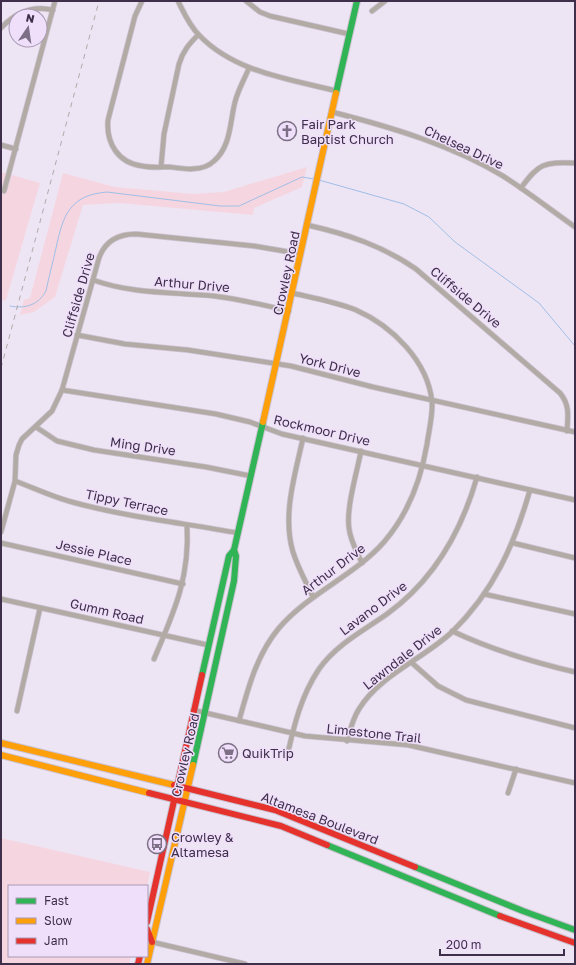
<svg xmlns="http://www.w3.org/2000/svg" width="576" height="965" font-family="'Golos Text',sans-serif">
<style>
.green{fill:#f5d6e0}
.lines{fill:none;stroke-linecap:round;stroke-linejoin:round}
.stream{stroke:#a0bee7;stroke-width:1}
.street-casing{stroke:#cac2d0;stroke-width:6}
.fast-casing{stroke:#cac2d0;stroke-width:8}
.slow-casing{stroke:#cac2d0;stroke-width:8}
.jam-casing{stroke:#cac2d0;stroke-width:8}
.street{stroke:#b2aaa4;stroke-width:4.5}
.fast{stroke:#30b455;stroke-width:6}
.slow{stroke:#ff9f0a;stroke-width:6}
.jam{stroke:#e5322d;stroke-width:6}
.rail{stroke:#b1a9a9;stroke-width:1;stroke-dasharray:5 5;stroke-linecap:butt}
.labels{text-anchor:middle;stroke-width:3;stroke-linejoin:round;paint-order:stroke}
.poi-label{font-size:13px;fill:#3f2f4a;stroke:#efdffa;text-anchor:start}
.street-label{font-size:13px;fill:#3f2f4a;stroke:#efdffa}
</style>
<rect width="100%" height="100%" fill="#eee5f4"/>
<g class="green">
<path d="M307,167L302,187L254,208L253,215L119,203L83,205L55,297L34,312L20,315L24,300L30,298L63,173L115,187L193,194L224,192Z"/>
<path d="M1,172L40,183L6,300L1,301Z"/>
<path d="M1,838L150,872L147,886H9V956H131L129,964H1Z"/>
</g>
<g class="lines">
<g class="stream">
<path d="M319,180L404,204L429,217L455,242L539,303L575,346"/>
<path d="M10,306C26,309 38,305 46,291C49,276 53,262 56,248C63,215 70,195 107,192L220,206H239L302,177L314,179"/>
</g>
<defs>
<g id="street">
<path d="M142,1L135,16L108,120C106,143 118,163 142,166C151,168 161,167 170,167C184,169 203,172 214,161C231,147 230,121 235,102C238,90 245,78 249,68"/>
<path d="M178,1C184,13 189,25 199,35C234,72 289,79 337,91"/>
<path d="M246,1L260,12L270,16L349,34"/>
<path d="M372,11L385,1"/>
<path d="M1,28C16,12 32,5 53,10"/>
<path d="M332,112C391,127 451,145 503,176C528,192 551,210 575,227"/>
<path d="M1,145L16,149"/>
<path d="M161,167L164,134L179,64C183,51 189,44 198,35"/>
<path d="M521,188C539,163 544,162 575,163"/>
<path d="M4,191L55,1"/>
<path d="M307,225C347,234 383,246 416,269L560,393C570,405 568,416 567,431"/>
<path d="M93,280C132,294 173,292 214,296C239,299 264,305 289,311"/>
<path d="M77,335L125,344L188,350L291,366L373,387L575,432"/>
<path d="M62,390L216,414L250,422L282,434L575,500"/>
<path d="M36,427L57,441L94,450L206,467L251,476"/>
<path d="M303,438C295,475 282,515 293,552C298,568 306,582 313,597"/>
<path d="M361,451C357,472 346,508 349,528C350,540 357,552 362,563"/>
<path d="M15,481C34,488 53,497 72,502C126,517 183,523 238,533"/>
<path d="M1,532L15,481L16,455L19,445L22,439L52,411L62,390L99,258C105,241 119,234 136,234L254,246L301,254"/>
<path d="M1,543L183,584"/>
<path d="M513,543L575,558"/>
<path d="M484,594L575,614"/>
<path d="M1,599L208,645"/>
<path d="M452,631C492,650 532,662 575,672"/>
<path d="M154,659C174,612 190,578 187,525"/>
<path d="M412,663L438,686L466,700L575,728"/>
<path d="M193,710L305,736L408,745L575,783"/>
<path d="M17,711L40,608"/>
<path d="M239,721C248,688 257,654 279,628C309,593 354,576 384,542C408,514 421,480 427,444C429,430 433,415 432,402C428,361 392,326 356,310C336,302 314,298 292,293"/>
<path d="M347,741C350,730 353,718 359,709C380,675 423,659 452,632C494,591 514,545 530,490"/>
<path d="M287,757C294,725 301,696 319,669C337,644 363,631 387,614C434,580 461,533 477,477"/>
<path d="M508,793L516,769"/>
<path d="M152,942L245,964"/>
</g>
<g id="fast">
<path d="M336,93L357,1"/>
<path d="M202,675L229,556L234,550L263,422"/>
<path d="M193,765L234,581L236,556L234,550"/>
<path d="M327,845L500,916"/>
<path d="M415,867L523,911L575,930"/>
</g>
<g id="slow">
<path d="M263,422L336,93"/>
<path d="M1,743L174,785"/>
<path d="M1,755L149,793"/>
<path d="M147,964L193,765"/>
</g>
<g id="jam">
<path d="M174,785L275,810L415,867"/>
<path d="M149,793L281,826L327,845"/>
<path d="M500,916L575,943"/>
<path d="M147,922L202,675"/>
<path d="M147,929L152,942"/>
<path d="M138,964L140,956"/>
</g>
</defs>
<use href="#street" class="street-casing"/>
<use href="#fast" class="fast-casing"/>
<use href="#slow" class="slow-casing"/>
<use href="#jam" class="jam-casing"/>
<use href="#street" class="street"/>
<use href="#fast" class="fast"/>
<use href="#slow" class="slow"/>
<use href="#jam" class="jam"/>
<path class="rail" d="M1,368L99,1"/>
</g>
<defs>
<symbol id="church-ring" viewBox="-11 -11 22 22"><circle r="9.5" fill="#efdffa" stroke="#7c6f86" stroke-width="1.5"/><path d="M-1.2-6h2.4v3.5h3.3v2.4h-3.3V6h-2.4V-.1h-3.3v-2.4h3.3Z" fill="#7c6f86"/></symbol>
<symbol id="supermarket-ring" viewBox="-11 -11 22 22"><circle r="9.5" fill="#efdffa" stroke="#7c6f86" stroke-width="1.5"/><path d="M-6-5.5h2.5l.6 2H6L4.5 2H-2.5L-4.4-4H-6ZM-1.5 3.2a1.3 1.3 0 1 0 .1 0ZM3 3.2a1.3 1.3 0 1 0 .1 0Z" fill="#7c6f86"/></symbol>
<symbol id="bus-ring" viewBox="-11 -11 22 22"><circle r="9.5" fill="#efdffa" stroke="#7c6f86" stroke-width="1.5"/><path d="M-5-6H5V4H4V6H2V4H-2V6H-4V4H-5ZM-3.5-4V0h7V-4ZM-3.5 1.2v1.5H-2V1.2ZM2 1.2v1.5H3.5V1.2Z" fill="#7c6f86"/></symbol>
</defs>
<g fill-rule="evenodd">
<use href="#church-ring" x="276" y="120" width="22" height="22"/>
<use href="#supermarket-ring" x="217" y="742" width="22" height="22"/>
<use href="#bus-ring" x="146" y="833" width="22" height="22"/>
</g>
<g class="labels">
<g class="poi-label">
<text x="301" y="129">Fair Park<tspan x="301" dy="15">Baptist Church</tspan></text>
<text x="242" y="758">QuikTrip</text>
<text x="171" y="842">Crowley &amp;<tspan x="171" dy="15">Altamesa</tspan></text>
</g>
<g class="street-label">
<text transform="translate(464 147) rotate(25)" y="5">Chelsea Drive</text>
<text transform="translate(286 273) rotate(-78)" y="5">Crowley Road</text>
<text transform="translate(192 284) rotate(5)" y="5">Arthur Drive</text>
<text transform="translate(78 295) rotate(-74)" y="5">Cliffside Drive</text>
<text transform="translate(466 297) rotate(40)" y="5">Cliffside Drive</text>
<text transform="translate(330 365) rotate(14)" y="5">York Drive</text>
<text transform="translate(322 430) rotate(13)" y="5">Rockmoor Drive</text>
<text transform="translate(143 446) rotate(8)" y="5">Ming Drive</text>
<text transform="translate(127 502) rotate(12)" y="5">Tippy Terrace</text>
<text transform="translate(94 552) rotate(13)" y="5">Jessie Place</text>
<text transform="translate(333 569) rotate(-37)" y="5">Arthur Drive</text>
<text transform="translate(373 608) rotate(-37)" y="5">Lavano Drive</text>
<text transform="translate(107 611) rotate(13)" y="5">Gumm Road</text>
<text transform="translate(402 657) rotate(-38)" y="5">Lawndale Drive</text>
<text transform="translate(374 733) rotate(6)" y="5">Limestone Trail</text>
<text transform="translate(185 755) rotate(-77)" y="5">Crowley Road</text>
<text transform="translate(320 818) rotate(21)" y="5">Altamesa Boulevard</text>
</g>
</g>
<rect width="576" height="965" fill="none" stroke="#3f2f4a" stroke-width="4"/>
<rect x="8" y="885" width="140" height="72" fill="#efdffa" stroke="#a999b4"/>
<rect x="16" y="898" width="20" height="6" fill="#30b455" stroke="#a999b4"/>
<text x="44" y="905" font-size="12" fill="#3f2f4a">Fast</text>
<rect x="16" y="918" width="20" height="6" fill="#ff9f0a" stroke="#a999b4"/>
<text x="44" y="925" font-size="12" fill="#3f2f4a">Slow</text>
<rect x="16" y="938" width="20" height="6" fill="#e5322d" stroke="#a999b4"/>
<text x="44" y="945" font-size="12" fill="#3f2f4a">Jam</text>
<g transform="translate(28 28) rotate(13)"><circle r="19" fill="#efdffa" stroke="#a999b4"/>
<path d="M0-3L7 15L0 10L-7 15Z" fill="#7c6f86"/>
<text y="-6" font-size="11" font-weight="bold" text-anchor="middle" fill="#3f2f4a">N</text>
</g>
<path d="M440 949v6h124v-6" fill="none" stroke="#3f2f4a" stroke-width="2"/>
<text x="446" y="949" font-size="12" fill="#3f2f4a" stroke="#efdffa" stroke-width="3" paint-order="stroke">200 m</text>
</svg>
